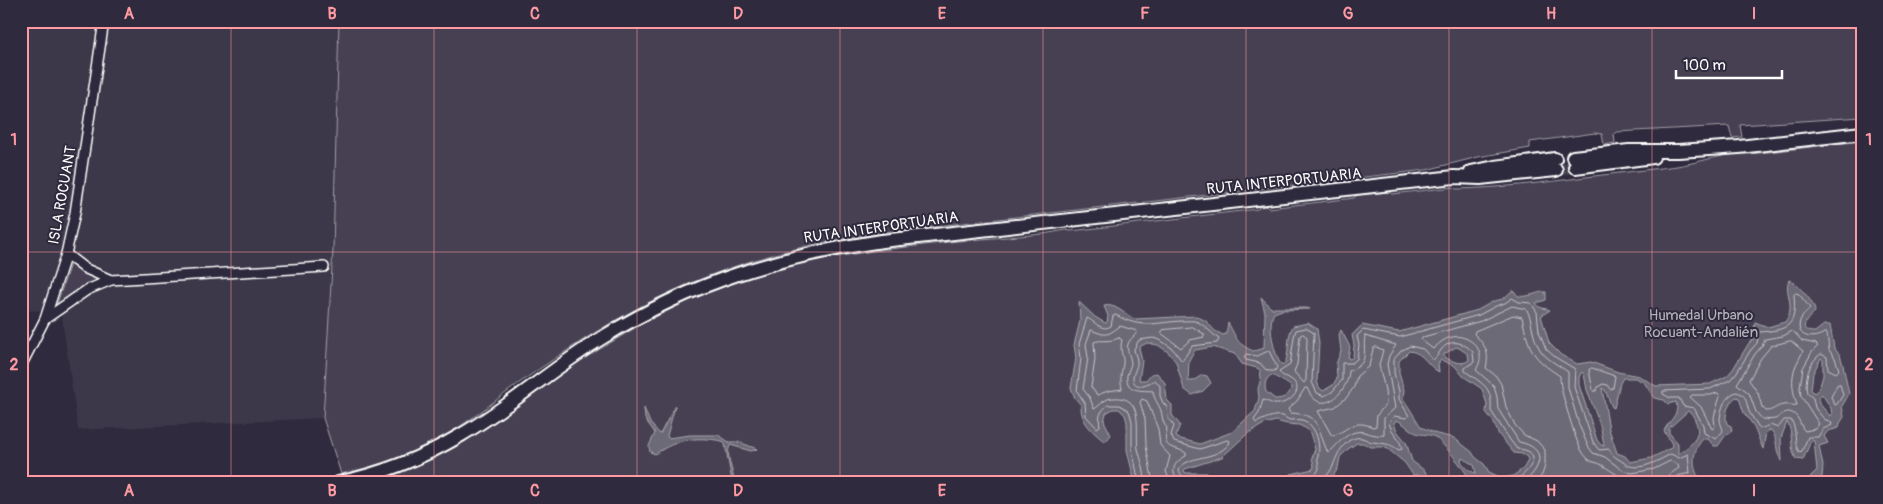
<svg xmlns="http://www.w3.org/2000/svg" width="1883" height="504" font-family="Pangolin,sans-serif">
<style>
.built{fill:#3c3749}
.green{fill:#464152;stroke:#a2a0a8}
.water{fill:#6d6a77;stroke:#a7a6ad;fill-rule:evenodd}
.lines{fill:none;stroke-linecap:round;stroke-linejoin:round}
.shore{stroke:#c5c3c9;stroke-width:1}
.highway-tunnel{stroke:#443f50;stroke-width:12;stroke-dasharray:12 6;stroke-linecap:butt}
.minor-casing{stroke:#fff;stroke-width:12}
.highway-casing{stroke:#fff;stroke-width:16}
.minor{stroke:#2f2a3d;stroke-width:9}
.highway{stroke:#2f2a3d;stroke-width:12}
.grid{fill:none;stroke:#ff9aa2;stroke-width:1;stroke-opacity:0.55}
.labels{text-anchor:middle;stroke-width:4;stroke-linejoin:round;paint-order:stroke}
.street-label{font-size:15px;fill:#fff;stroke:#2f2a3d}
.park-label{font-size:15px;fill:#b5b3ba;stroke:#2f2a3d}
.neatline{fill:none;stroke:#ff9aa2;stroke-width:2}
.grid-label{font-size:16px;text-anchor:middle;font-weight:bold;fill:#ff9aa2}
</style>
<rect width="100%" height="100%" fill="#2f2a3d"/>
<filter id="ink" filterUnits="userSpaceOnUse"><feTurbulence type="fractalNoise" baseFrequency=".02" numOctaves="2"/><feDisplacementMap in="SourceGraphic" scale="10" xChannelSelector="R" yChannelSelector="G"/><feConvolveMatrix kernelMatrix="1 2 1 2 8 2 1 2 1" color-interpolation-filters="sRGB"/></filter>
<g filter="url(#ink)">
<path class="built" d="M21,21H339L333,250L323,418L78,430L61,310L25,311L21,318Z"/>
<g class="green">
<path d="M339,21H1862V117L1740,125L1742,137L1732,138L1729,126L1616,132L1614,134L1615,143L1604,145L1602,134L1595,133L1530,142V148L1478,157L1426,170L893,231C776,246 679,278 580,342C552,360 525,378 499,398C482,411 465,424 446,435C413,454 378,466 341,474L323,418L333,250Z"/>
<path d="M1862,141V483H367L421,464L457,446L491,424L572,366L643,323L704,293L764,272L809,261L873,251L958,241L1043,234L1066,230L1071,231L1258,209L1259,207L1265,206L1269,208L1354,198L1357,195L1389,192L1392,194L1454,187L1456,189C1499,188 1542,183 1586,177C1616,173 1647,170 1677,166C1702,162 1727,152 1751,154Z"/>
<path d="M70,264L82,273L101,279L81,289L56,307Z"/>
</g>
<g class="water">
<path d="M1789,280C1798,284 1815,303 1815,312C1807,318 1796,332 1815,332L1824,325H1830L1834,348L1840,355L1843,365L1849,394L1842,406L1844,417L1840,423L1839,428L1828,431L1824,436L1828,443L1819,446L1823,466L1822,477L1813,483H1804L1817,470L1814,441H1811L1810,443L1803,460L1796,459C1789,447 1794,433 1787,422L1781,438L1782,461C1774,453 1779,439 1771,430L1766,432L1763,449L1753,425L1744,413L1739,398L1736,397C1728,402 1724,416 1727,424L1731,426L1732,431L1725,436L1718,446H1714L1708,439H1703C1691,452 1691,470 1703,483H1690L1688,480L1683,479L1675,483H1470C1471,475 1442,442 1435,437C1429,434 1425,435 1420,434C1411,433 1405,423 1396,420L1394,423L1397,431L1406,442L1412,461L1425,471L1430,483H1425L1419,475H1413L1405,463L1388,449L1383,447H1371L1363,443H1357L1348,449L1340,457L1338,468L1329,483H1285L1291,474L1313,469L1314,466L1312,458L1315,449L1310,433L1307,429L1299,425L1287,424L1276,421L1264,424L1247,434L1222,457L1185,469L1184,471L1186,473H1207L1208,475L1204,483H1135L1127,450V422L1125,415L1119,409H1113L1106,413L1104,421L1111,435L1105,442C1093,432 1080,422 1081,405L1075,398L1071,388L1076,358L1074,345L1080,321L1079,302L1095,317L1105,323L1107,322L1108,316L1104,306C1116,303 1124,315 1135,319L1196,316L1206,321L1215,331L1223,335L1226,334L1228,323C1238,339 1234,342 1253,351L1262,349L1264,347L1265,313L1261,297L1271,308H1307L1310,309L1282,310L1274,313C1267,324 1274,352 1280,363L1284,365C1290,357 1286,336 1293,326L1308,323L1317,329L1319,343L1317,381L1319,387L1323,391L1333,385L1337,378L1336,364L1341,351L1339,335L1341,330L1350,347L1348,358L1350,359L1353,357L1354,345L1352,335L1362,325L1399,332L1478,310L1494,301L1503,299L1512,291H1514L1518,296C1530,298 1537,291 1546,292V300L1536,303L1539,307L1550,310L1541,316L1549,343L1561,355L1577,364L1591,362L1618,372L1639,376L1656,386L1710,384L1727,376L1733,369L1749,343L1753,340L1755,322L1768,327L1785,322C1797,305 1783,292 1789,280ZM1147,343L1158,345L1168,352L1176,362L1184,389L1192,395L1203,391L1211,383L1207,376L1202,375L1193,381H1188L1189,360L1195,350L1213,347L1225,351L1235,354L1242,364L1257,368L1260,370L1261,378L1258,389L1259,398L1255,411L1232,432L1200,444L1177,438L1176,435L1180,425L1172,415V405L1167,400L1165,383L1157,373L1151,374L1146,380H1139L1142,361L1139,347ZM1456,347L1459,348L1468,354L1469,360C1462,366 1452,361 1444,357L1443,355ZM1409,351C1424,352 1427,366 1439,372L1438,364L1441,360L1455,366L1463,376L1482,389L1487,404L1486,412L1493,421L1499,435L1514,453L1522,454L1527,457L1528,460L1524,468L1513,476L1502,478L1489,472L1484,464L1475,457L1472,452L1454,438L1437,434L1421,427L1403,398L1404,390L1399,373V361ZM1821,358L1823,360V376L1819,389L1814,393L1811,390L1813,373ZM1582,372L1584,374L1587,390L1601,428L1604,446L1601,445L1597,440L1579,385V377ZM1272,375C1274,376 1291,385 1291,387C1291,395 1283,399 1275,399L1266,392C1264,385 1265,378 1272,375ZM1623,378H1635L1644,382L1654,398L1664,400L1668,404L1676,402C1680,415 1669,420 1664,431L1672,444L1671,448L1651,458L1630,462L1625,456L1617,453L1609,429L1602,388L1605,390L1612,407L1614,408L1620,383ZM1822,394L1831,408L1832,415L1830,416L1819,403V397ZM1688,411C1692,413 1693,416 1695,420C1703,437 1691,445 1678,454V443L1669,433V428ZM1462,458L1474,465L1476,473C1470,472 1464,466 1461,461Z"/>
<path d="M675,406L667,436L668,438L690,435H718L729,442H739L757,449L751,451L730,445C725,457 734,470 734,483H730L732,481L725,444L722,441C695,436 678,439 655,454L650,452L649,446L655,433L645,419L644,408L650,423L660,434Z"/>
</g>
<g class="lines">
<g class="shore">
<path d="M1796,293L1799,294L1810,308C1807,313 1802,315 1800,321C1795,338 1814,340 1824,333H1827L1829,350L1835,358L1839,370L1836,373L1828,369L1827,357L1821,354C1809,361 1804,380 1807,393L1813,398L1815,408L1824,419L1831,422L1832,425L1823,429L1818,437H1808L1802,451L1799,452C1793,443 1798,430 1791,420H1784L1778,428L1770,425L1760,429C1757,424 1754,420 1751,415C1745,406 1749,394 1736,392C1725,396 1721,408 1720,419C1720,424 1723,428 1723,431L1716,439L1704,433L1703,425L1694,408L1683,406L1679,398H1670L1663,394V391L1710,389L1730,380L1737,372L1750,351L1757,343L1759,332C1788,330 1797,327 1794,295Z"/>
<path d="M1193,327L1204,334V337L1190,340L1181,348L1161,333L1163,330Z"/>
<path d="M1793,331L1802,341L1816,344L1818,346L1812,352L1803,368L1800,387L1801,396L1819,424L1815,429L1805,431C1801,428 1801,422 1797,417C1787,406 1782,416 1775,419C1772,420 1765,419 1762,419L1756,412L1749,393L1737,384L1755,354L1762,346L1765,339L1783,336Z"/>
<path d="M1303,334L1307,337L1306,380L1304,383L1294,372L1297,364L1300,336Z"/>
<path d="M1365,336L1396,345L1389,356L1387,364L1395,408L1384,418V435C1376,436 1372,434 1364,432C1350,429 1339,442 1330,452L1328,453C1317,430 1322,414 1290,413L1288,409L1297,401L1305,388H1307C1320,419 1348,393 1349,371C1371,363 1362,352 1365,336Z"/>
<path d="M1119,338L1122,340C1119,351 1124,356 1123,364C1121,374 1120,379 1122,389L1108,391L1097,395L1091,387L1095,359L1094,342C1101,339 1108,343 1119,338Z"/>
<path d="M1791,341L1803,351C1801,356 1798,360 1796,365C1790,379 1793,392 1797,405C1793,406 1788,404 1783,405C1776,406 1773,411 1766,411L1762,407L1758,393L1749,380L1761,358L1771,346Z"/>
<path d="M1376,347L1383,350L1379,365L1385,390L1386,404L1377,415L1376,426L1373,427C1350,418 1349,431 1332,436L1318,411L1335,407L1347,397L1354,387L1357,376L1369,366L1373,349Z"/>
<path d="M1269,351L1277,367L1275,371H1267L1260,363L1246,360L1244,357L1246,354L1257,356Z"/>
<path d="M1592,368L1615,376L1613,388L1610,389L1607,385L1603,384L1599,386L1596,391H1593L1589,370Z"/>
<path d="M1840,384L1843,395L1837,404L1835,405L1831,397L1837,385Z"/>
<path d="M1718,393L1720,396L1714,417L1715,427L1712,429L1701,407L1690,397L1692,395H1710Z"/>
<path d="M1139,483L1132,449V421L1129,411L1120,405H1108C1100,411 1098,417 1100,426L1097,428L1086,416L1085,403L1077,391L1081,358L1079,344L1087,318C1096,322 1101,332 1111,326L1113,316L1116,315C1142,330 1155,322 1183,321C1188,321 1193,320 1198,322C1206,326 1212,334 1219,339L1217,343L1192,346L1182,361L1172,348L1160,340L1153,338L1139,340L1134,349C1134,353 1137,357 1137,361C1138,366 1134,371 1133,377C1133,392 1149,383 1155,380L1160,386V396L1163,403L1167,407L1168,418L1174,426L1171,435L1174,442L1200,449L1227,440L1230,441L1229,444C1215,460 1197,454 1181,466L1179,471C1182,480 1191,477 1198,478L1200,483"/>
<path d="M1145,483C1145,471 1141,460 1138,449C1135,430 1145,395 1113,398C1104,398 1100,406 1094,409L1090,398L1083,389L1088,358L1086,344L1091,330C1106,336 1107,336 1120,326L1137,331C1136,336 1130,338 1128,344C1126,351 1131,357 1131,364C1130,368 1128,371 1127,375C1125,393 1143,390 1153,391C1154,400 1159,404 1161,411C1163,418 1162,422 1167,428C1161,452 1174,445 1186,453V456C1173,462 1168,474 1182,483"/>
<path d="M1153,483L1146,446L1145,419L1140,402L1142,399L1147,401L1158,429L1160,445L1170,456L1166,471L1170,483"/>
<path d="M1290,483C1297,473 1312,481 1318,471C1321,466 1316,461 1318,456C1321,444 1316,424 1302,420C1298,419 1294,420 1290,420C1287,419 1285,417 1283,416C1274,414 1264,419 1256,423L1254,420L1259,413L1263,400C1268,401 1273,405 1278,404C1288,403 1302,393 1295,383C1291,377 1283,378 1279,372L1290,365L1294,337L1296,330L1306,328L1314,333L1312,382L1317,393L1324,396L1332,392L1342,380V363H1352L1357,359L1359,345L1357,336L1363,330L1400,337L1479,315L1496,306L1505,303L1512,298L1519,302L1531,303L1537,312L1539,331L1546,349L1555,357L1575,369L1574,387L1593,442L1599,450L1609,449C1613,457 1617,458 1623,462C1637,474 1657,461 1671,454L1679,458L1688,454L1690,473L1677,476L1674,483"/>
<path d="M1324,483C1325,475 1331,472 1333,466C1337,454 1346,435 1362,438C1366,439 1369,442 1373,442C1386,444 1388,443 1399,450L1402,449C1401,440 1392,434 1389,423L1394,416L1406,418L1409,416L1399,399V391L1394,373V359L1401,351L1410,346L1423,349L1433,360C1437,357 1438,354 1441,350C1450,338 1464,342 1473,352L1474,362L1465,368V371C1482,384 1493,386 1491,411C1500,424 1507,437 1517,449C1549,450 1526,479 1507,483"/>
<path d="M1523,483C1542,468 1548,448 1519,442L1498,409L1497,397L1494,386L1476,370C1478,366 1481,361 1480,355C1479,344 1464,334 1453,337C1444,338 1439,344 1433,349L1421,340L1423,337L1481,321L1512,306L1526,309C1531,316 1531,324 1533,332C1539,357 1550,359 1568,372V387L1579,425L1588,446L1593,453L1605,457L1622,470L1632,473L1654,469L1670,461L1678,464L1679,468L1670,474L1668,483"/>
<path d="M1535,483L1542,475L1545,466V450L1537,441L1524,435L1515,425L1506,407L1501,384L1496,376L1486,368C1490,352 1485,345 1474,334L1475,331L1513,315L1522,317C1529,350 1532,358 1560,376C1560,388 1564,398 1567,410C1572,424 1577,449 1588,459C1592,463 1598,462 1602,465C1628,481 1625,484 1658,476L1660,478V483"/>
</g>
<path class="highway-tunnel" d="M1556,170L1575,167"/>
<defs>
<g id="minor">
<path d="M66,254L84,268L111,280"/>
<path d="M45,319L87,290L111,280L324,267"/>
<path d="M21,366L45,319L66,254L75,213L104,21"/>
</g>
<g id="highway">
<path d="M1573,157L1629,151H1678L1739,147L1862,133"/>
<path d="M1575,167L1653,157"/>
<path d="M1471,172L1495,167L1555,159"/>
<path d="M338,483C382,474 422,458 461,435C511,406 555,366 605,336C693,282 780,256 882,241L1454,177L1480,178L1556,170"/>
</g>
</defs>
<use href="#minor" class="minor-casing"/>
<use href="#highway" class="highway-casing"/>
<use href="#minor" class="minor"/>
<use href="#highway" class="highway"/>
</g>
</g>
<path class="grid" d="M231,21V483M434,21V483M637,21V483M840,21V483M1043,21V483M1246,21V483M1449,21V483M1652,21V483M21,252H1862"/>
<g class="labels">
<g class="street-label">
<text transform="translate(1284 181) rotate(-6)" y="5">RUTA INTERPORTUARIA</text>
<text transform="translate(62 195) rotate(-80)" y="5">ISLA ROCUANT</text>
<text transform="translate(881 227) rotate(-8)" y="5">RUTA INTERPORTUARIA</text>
</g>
<g class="park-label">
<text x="1701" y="320">Humedal Urbano<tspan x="1701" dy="17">Rocuant-Andalién</tspan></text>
</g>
</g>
<rect width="1883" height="504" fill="none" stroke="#2f2a3d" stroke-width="55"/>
<path d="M1676 70v8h106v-8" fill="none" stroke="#ffffff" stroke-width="2.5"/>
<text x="1683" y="70" font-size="15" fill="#ffffff" stroke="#2f2a3d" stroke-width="4" paint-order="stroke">100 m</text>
<rect x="28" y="28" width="1828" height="448" class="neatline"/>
<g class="grid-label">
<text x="129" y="19">A</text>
<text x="332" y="19">B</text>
<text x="535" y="19">C</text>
<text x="738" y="19">D</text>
<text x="942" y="19">E</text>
<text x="1145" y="19">F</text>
<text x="1348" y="19">G</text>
<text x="1551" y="19">H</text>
<text x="1754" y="19">I</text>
<text x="14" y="145">1</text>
<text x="1869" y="145">1</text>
<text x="14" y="370">2</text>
<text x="1869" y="370">2</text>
<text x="129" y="496">A</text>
<text x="332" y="496">B</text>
<text x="535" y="496">C</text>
<text x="738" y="496">D</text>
<text x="942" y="496">E</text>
<text x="1145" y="496">F</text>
<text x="1348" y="496">G</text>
<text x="1551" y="496">H</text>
<text x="1754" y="496">I</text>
</g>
</svg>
